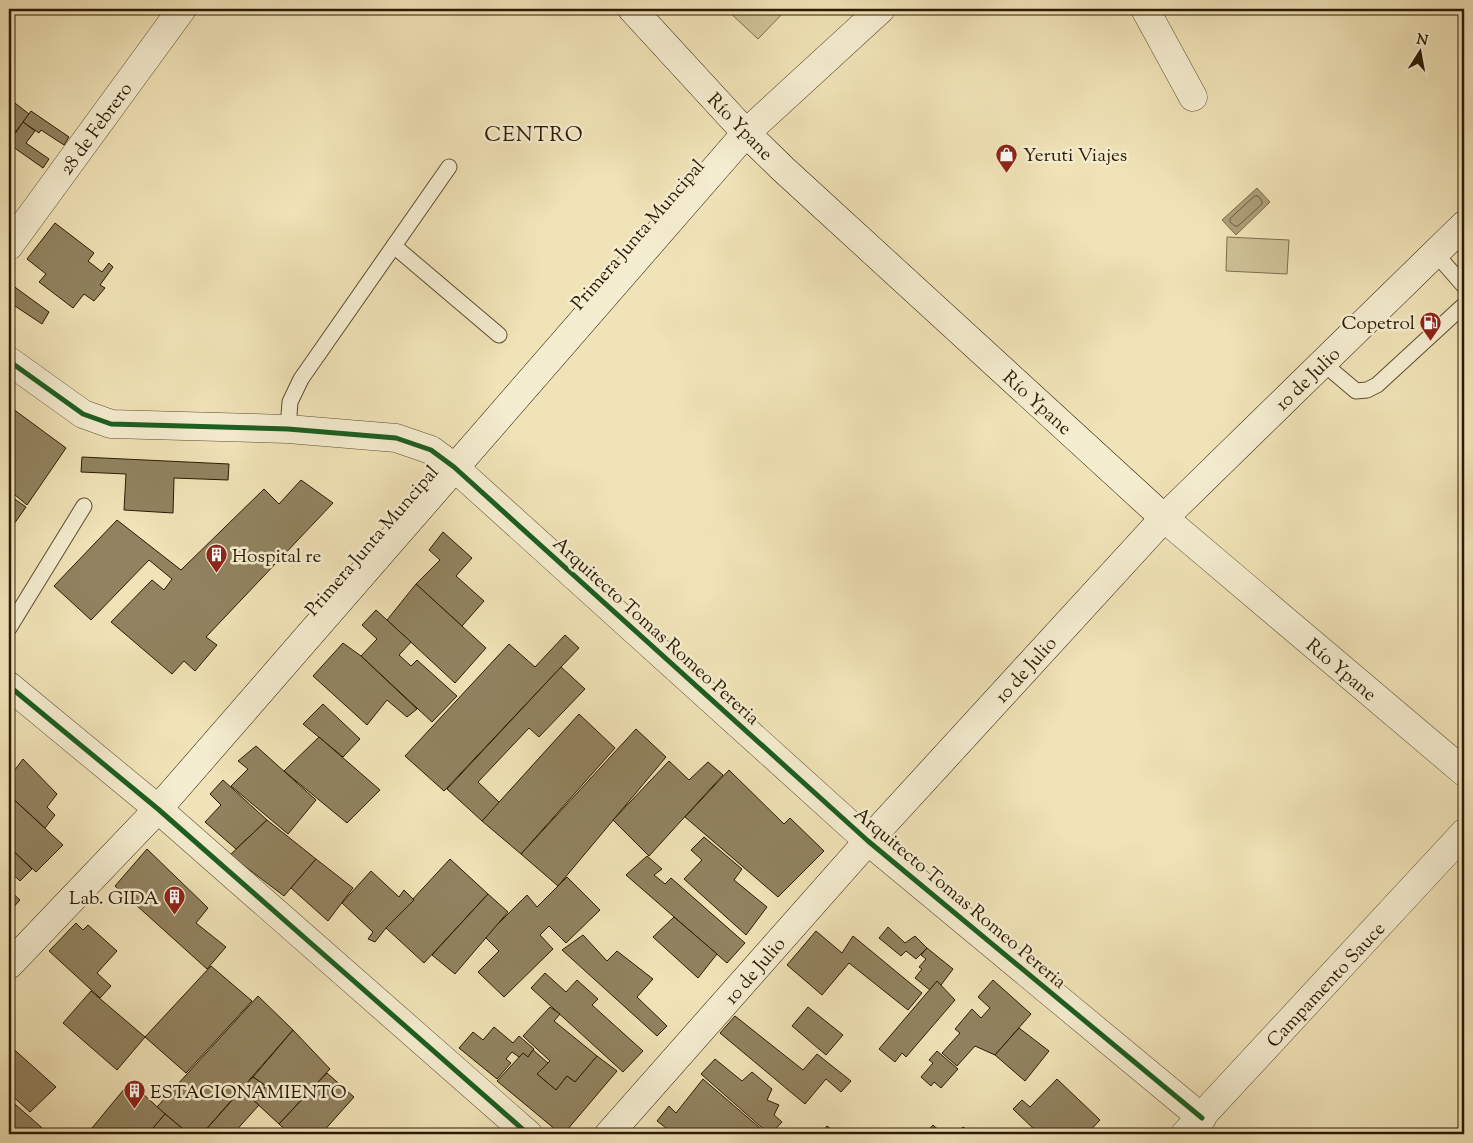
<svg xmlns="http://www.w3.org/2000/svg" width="1473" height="1143" font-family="'Sorts Mill Goudy',serif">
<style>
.green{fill:#cfc198;stroke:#7d6e4d}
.water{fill:#ad9f79;stroke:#796a49}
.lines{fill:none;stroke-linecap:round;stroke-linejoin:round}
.shore{stroke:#6c5c3e;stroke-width:1}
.building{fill:#918360;stroke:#2b1a02}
.lane-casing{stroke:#5c4c2f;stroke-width:17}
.street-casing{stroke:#5c4c2f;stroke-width:29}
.secondary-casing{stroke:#2b1a02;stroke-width:29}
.lane{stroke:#f5edd0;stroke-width:15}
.street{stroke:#f5edd0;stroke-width:28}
.secondary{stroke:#f5edd0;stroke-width:28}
.cycleway-casing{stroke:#f5edd0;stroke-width:8}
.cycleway{stroke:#1b5e20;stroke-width:5}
.labels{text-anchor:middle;stroke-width:5;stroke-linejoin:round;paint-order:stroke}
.street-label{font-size:19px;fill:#2b1a02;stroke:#f5edd0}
.poi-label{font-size:19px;fill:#2b1a02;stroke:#f5edd0;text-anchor:start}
.quarter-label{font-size:21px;letter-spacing:1px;fill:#2b1a02;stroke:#f5edd0}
</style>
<rect width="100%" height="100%" fill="#f0e3b7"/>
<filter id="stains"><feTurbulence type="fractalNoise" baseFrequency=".004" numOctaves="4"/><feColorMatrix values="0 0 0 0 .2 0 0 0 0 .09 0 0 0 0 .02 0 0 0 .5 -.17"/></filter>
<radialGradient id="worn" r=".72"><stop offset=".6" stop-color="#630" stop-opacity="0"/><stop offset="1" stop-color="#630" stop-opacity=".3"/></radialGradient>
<g class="green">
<path d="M726,9H787L758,39Z"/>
<path d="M1227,237L1289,240L1287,274L1226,271Z"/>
</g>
<path class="water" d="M1257,188L1270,202L1236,235L1222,220Z"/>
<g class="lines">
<path class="shore" d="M1255,196H1258L1262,201V204L1238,226H1235L1230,222V219Z"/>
</g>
<g class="building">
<path d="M11,100L29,114L14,134L9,131L11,128L9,127V104Z"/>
<path d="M31,111L69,137L64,145L41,130L39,133L23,122Z"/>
<path d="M23,122L35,131L26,143L49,159L43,168L9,144V131L14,135Z"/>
<path d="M55,223L94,253L88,261L102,272L109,263L113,267L100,285L105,288L94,301L84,294L73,308L39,282L46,274L27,259Z"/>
<path d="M12,285L49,312L42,324L9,302V289Z"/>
<path d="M9,406L66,448L27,505L9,490Z"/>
<path d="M82,457L229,464L228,480L174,478L173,513L124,510L126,474L81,472Z"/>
<path d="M301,480L333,503L206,637L217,645L195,671L184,661L172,674L111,622L152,580L164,590L172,579L149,560L91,620L54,586L117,520L181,570L264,489L279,504Z"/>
<path d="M9,495L26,507L9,531Z"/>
<path d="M443,532L472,558L456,576L484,601L462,626L416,584L440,560L429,550Z"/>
<path d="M416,584L486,648L455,683L387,620Z"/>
<path d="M376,610L411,642L399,655L411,666L417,660L457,696L432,722L361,656L377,639L362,625Z"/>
<path d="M565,635L579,648L444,791L405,756L509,644L535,667Z"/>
<path d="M343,643L361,656L417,709L407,717L387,700L367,725L313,676Z"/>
<path d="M561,667L585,689L539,737L529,728L478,782L500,803L482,821L447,789Z"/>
<path d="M323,704L360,739L343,757L303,724Z"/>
<path d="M579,714L615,748L521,854L482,821Z"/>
<path d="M636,729L666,757L558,886L521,854Z"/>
<path d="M319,737L380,790L347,823L284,771Z"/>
<path d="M9,740L14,744L9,750Z"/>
<path d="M256,746L316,800L288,834L231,786L248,769L238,761Z"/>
<path d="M23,759L57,794L47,807L55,815L45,828L9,795V764L14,771Z"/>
<path d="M669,761L689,780L708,762L723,775L649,856L613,820Z"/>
<path d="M729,770L784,824L790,818L824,851L778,897L685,817Z"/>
<path d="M223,780L267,820L236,849L205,822L221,805L210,794Z"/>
<path d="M9,795L63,845L36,872L9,847Z"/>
<path d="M267,820L316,859L284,896L230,855Z"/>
<path d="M704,837L742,869L734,880L767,907L746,935L684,879L702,860L691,850Z"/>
<path d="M9,847L32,869L20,881L9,871Z"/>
<path d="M147,849L208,908L196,923L226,947L207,969L115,886Z"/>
<path d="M647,856L662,869L654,875L665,884L671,878L745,943L727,963L626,875Z"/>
<path d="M316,859L353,888L328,921L291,888Z"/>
<path d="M450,859L488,894L424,963L386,928Z"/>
<path d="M371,871L399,897L404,890L414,900L386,928L375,942L368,939L373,932L342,903Z"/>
<path d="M567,877L600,910L566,943L549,926L540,935L553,949L504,997L478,972L499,951L485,937L527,895L537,907Z"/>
<path d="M9,890L20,900L9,912Z"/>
<path d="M488,894L508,912L455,974L432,955Z"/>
<path d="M674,917L717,954L698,978L653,937Z"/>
<path d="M76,923L83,930L88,925L117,951L97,973L111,986L100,998L49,951Z"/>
<path d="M888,927L905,943L915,936L927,948L916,959L906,951L901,956L879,938Z"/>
<path d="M816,931L842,953L853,936L922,993L908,1010L849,963L822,995L787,965Z"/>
<path d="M583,935L607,961L617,951L653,979L637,997L667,1026L657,1036L562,950Z"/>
<path d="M927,948L953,969L941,985L937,981L930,990L915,978L922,969L919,967L926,959L921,955Z"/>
<path d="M211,966L252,1001L186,1073L145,1037Z"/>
<path d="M545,973L566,992L577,980L598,999L592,1005L643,1051L623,1072L531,988Z"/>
<path d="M993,980L1031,1014L995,1055L975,1046L957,1066L942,1053L960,1033L955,1029L972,1009L981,1018L990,1008L978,997Z"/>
<path d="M937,981L955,1000L906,1057L902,1053L895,1062L879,1049Z"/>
<path d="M91,991L145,1037L117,1070L63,1023Z"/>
<path d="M258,996L293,1030L202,1134H189L157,1107Z"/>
<path d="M550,1007L560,1014L554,1021L597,1056L575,1082L567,1076L556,1090L537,1074L550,1061L523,1036Z"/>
<path d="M808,1007L843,1035L826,1055L792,1026Z"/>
<path d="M735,1016L803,1070L817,1054L851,1081L841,1092L826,1079L805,1104L720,1033Z"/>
<path d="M494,1027L513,1043L519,1036L534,1049L528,1057L523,1053L519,1057L512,1052L506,1059L511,1063L497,1079L459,1048L473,1032L483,1040Z"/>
<path d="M1019,1028L1049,1051L1025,1081L995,1055Z"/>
<path d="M293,1030L330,1069L279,1124L253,1100L266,1086L253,1077Z"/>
<path d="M9,1045L56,1087L30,1112L9,1093Z"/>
<path d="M533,1050L548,1063L537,1074L556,1090L567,1076L575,1082L597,1056L617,1071L567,1130H556L497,1081L523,1053L528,1057Z"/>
<path d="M937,1051L958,1069L941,1088L934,1082L931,1086L921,1077L933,1063L929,1060Z"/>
<path d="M715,1059L742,1081L752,1072L772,1089L767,1100L779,1105L774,1115L782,1122L771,1134H769L701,1074Z"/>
<path d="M327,1073L354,1097L321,1134H290L279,1124Z"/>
<path d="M253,1077L266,1086L253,1100L259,1105L233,1134H202Z"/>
<path d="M703,1079L760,1128L755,1134H674L657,1121L669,1106L676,1113Z"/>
<path d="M1057,1079L1100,1120L1087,1134H1035L1037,1132L1013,1109L1022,1100L1030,1107Z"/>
<path d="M130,1082L165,1114L148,1134H87Z"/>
<path d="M9,1099L49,1134H9Z"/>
<path d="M165,1114L189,1134H148Z"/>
<path d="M933,1125L943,1134H925Z"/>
<path d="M827,1126L838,1134H821Z"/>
<path d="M963,1127L973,1134H956Z"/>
<path d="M273,1128L279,1134H268Z"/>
</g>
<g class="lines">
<defs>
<g id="lane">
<path d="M394,246L499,335"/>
<path d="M1436,254L1464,286"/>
<path d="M1323,363L1356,391L1367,390L1377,385L1464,305"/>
<path d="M288,429L290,402L301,379L449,167"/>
<path d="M9,628L84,506"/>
</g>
<g id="street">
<path d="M1145,9L1193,97"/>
<path d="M746,133L881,9"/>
<path d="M9,246L182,9"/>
<path d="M9,361L83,414L111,424L288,429L396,438L431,450L454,467L868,841L1202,1118"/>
<path d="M1164,518L1464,772"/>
<path d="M9,686L158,809L528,1134"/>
<path d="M1185,1134L1464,833"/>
</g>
<g id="secondary">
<path d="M632,9L746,133L783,169L1164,518"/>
<path d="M9,965L158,809L746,133"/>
<path d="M609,1134L868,841L1164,518L1464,225"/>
</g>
</defs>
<use href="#lane" class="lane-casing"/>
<use href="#street" class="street-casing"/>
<use href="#secondary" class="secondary-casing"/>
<use href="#lane" class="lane"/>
<use href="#street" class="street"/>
<use href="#secondary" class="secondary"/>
<defs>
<g id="cycleway">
<path d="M9,361L83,414L111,424L288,429L396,438L431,450L454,467L868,841L1202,1118"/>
<path d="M9,686L158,809L528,1134"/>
</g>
</defs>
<use href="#cycleway" class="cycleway-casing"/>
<use href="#cycleway" class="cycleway"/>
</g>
<defs>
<symbol id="shop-pin" viewBox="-11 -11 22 30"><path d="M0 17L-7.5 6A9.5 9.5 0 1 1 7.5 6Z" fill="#8f2418" stroke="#f5edd0"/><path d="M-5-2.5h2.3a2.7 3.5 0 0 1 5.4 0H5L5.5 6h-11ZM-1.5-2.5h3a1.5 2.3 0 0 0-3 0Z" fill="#fff"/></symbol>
<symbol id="fuel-pin" viewBox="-11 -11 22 30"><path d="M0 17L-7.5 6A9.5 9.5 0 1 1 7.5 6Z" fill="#8f2418" stroke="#f5edd0"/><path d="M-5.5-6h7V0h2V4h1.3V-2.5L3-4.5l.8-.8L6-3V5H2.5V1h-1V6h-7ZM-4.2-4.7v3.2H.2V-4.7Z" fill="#fff"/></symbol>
<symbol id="building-pin" viewBox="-11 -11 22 30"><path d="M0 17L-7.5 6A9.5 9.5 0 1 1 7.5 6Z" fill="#8f2418" stroke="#f5edd0"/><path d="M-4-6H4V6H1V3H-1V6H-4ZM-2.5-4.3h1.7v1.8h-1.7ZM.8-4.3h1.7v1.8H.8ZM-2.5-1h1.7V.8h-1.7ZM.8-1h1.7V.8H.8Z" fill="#fff"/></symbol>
</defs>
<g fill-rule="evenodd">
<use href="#shop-pin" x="994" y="142" width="25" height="34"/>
<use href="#fuel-pin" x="1418" y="310" width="25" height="34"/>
<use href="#building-pin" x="204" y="542" width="25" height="34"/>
<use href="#building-pin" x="162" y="884" width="25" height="34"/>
<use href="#building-pin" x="122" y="1078" width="25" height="34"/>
</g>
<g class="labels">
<g class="street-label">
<text transform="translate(741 126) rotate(46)" y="7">Río Ypane</text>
<text transform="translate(95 128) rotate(-54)" y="7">28 de Febrero</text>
<text transform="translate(637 234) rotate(-49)" y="7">Primera Junta Muncipal</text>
<text transform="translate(1307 378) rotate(-44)" y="7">10 de Julio</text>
<text transform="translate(1038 402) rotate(42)" y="7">Río Ypane</text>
<text transform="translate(371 540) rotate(-49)" y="7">Primera Junta Muncipal</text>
<text transform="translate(657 630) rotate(42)" y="7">Arquitecto Tomas Romeo Pereria</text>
<text transform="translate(1025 669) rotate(-48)" y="7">10 de Julio</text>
<text transform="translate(1342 669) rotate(40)" y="7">Río Ypane</text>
<text transform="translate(961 897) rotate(40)" y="7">Arquitecto Tomas Romeo Pereria</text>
<text transform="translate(754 970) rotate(-49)" y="7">10 de Julio</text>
<text transform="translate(1325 984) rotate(-47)" y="7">Campamento Sauce</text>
</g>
<g class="poi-label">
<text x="1023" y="161">Yeruti Viajes</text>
<text x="1415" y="329" text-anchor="end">Copetrol</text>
<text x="232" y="562">Hospital re</text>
<text x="159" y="904" text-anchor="end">Lab. GIDA</text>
<text x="150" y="1098">ESTACIONAMIENTO</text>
</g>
<g class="quarter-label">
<text x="534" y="141">CENTRO</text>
</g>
</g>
<rect width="1473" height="1143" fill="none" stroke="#f0e3b7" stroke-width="30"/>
<rect x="10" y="10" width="1453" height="1123" fill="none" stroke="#2b1a02" stroke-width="2.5"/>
<rect x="15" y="15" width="1443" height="1113" fill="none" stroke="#2b1a02"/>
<g transform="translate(1420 52) rotate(11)" stroke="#f5edd0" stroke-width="4" paint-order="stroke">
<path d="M0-4L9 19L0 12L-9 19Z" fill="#2b1a02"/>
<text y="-8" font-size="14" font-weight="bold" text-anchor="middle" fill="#2b1a02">N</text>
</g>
<rect width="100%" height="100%" filter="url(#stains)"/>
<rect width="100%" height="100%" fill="url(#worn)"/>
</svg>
